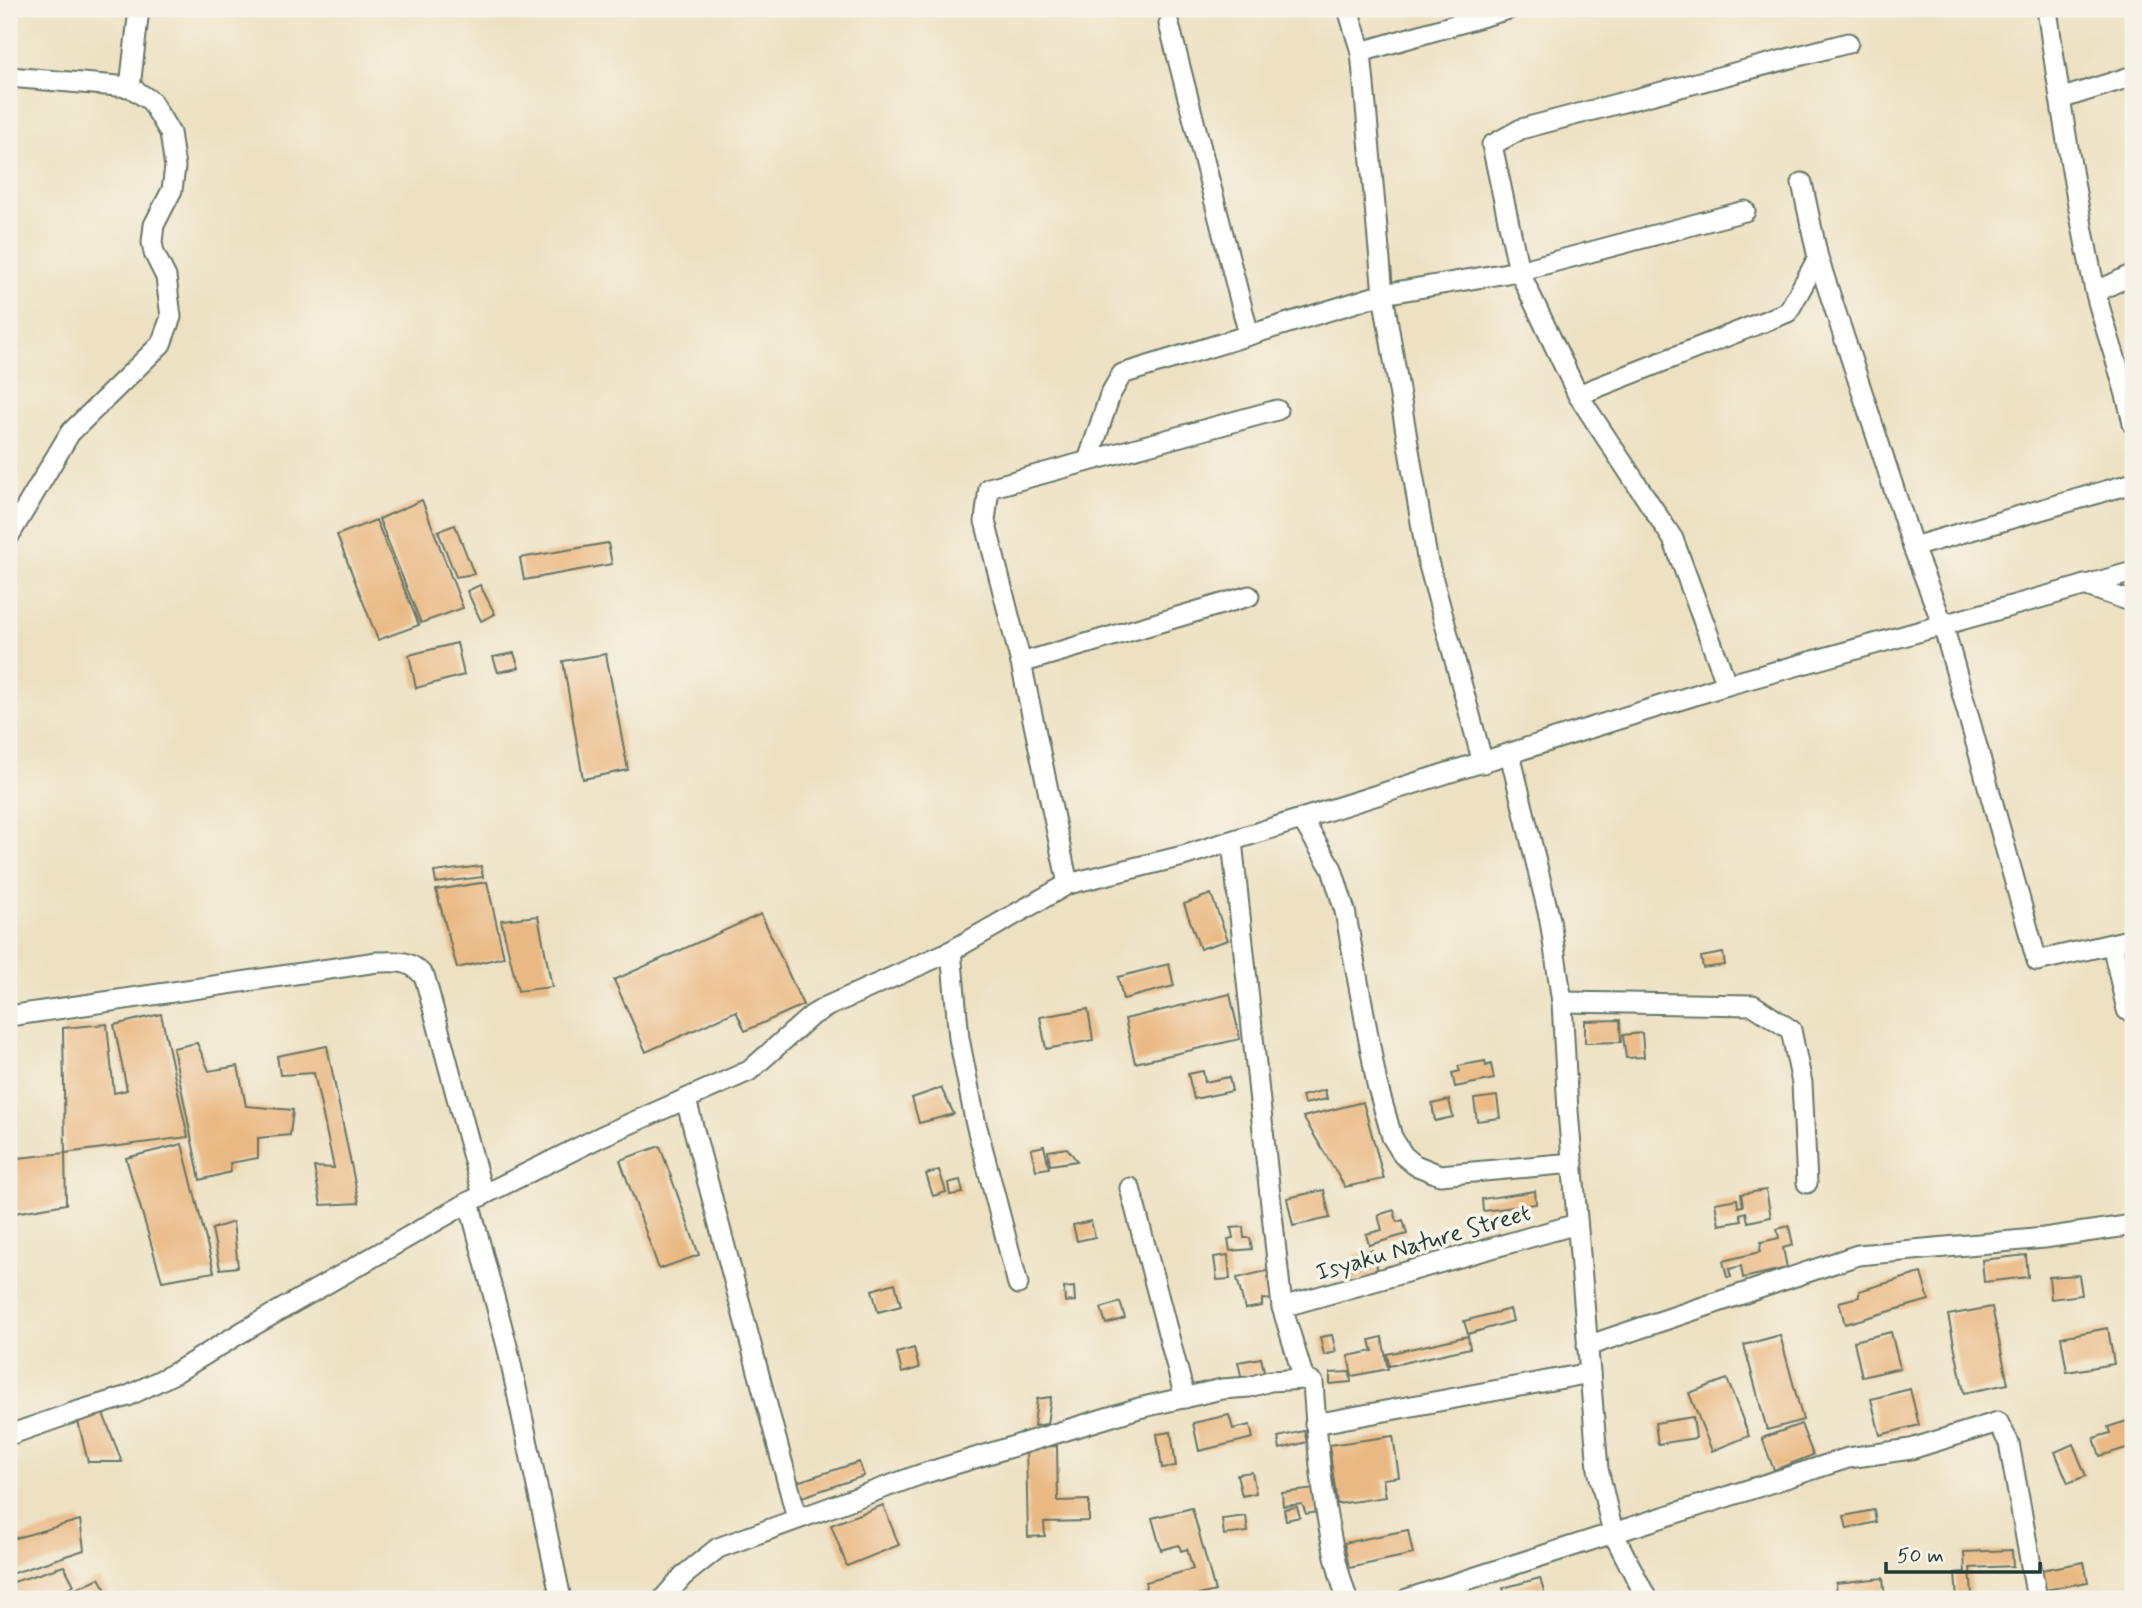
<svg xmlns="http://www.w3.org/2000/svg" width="2142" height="1608" font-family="Mynerve,sans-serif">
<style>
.building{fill:#eab983}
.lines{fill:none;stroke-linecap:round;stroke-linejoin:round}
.minor-casing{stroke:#677666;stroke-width:23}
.minor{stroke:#fff;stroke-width:19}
.labels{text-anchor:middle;stroke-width:7;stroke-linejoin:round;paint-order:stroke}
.street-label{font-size:24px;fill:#1f3d34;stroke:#f7f3e8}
</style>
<rect width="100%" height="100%" fill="#f7f3e8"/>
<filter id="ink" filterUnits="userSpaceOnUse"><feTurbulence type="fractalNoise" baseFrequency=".0143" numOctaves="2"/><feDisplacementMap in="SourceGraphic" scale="14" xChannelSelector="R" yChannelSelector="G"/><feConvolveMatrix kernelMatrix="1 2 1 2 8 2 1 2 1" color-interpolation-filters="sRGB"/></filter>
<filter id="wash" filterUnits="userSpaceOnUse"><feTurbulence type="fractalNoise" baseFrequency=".00686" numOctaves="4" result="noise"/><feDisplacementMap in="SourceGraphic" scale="28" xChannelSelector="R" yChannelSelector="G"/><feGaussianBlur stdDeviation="1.57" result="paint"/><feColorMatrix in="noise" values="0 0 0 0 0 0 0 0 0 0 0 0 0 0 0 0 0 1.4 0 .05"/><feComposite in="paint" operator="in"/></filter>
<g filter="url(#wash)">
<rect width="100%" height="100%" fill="#ede1c2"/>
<g id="blocks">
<g class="building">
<path d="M422,500L463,608L421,623L379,519Z"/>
<path d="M376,520L419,625L378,640L337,535Z"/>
<path d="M455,525L474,574L456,577L438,531Z"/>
<path d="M608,543L612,564L524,580L520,558Z"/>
<path d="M480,585L495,614L481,621L467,591Z"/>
<path d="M457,643L464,675L416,688L409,655Z"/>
<path d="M514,653L519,668L498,672L493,657Z"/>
<path d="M606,654L628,770L583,779L563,661Z"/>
<path d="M481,866L483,877L436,883L434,872Z"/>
<path d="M487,882L504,957L457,968L436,890Z"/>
<path d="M1211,894L1228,940L1200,949L1184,904Z"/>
<path d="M761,914L803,1005L745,1031L736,1011L646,1052L614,980Z"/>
<path d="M538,916L552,987L518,991L501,920Z"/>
<path d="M1723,953L1725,965L1703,968L1701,957Z"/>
<path d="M1169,964L1174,986L1123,999L1118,977Z"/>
<path d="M1230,994L1240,1039L1135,1063L1125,1019Z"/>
<path d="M1088,1009L1093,1040L1046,1049L1040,1017Z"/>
<path d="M161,1014L188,1137L65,1153L63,1028L107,1024L114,1093L127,1090L114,1025Z"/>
<path d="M1620,1020L1621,1042L1585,1043V1021Z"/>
<path d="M1642,1033L1644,1057L1626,1058L1623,1035Z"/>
<path d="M197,1043L209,1071L238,1066L246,1106L293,1110L290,1135L258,1138V1158L230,1163L231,1172L200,1180L173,1048Z"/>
<path d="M327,1046L359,1203L321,1205L314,1167L334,1168L314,1073L280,1075L277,1056Z"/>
<path d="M1485,1061L1486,1066L1491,1064L1494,1079L1455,1087L1452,1073L1460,1071L1458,1066Z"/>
<path d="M1203,1071L1205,1082L1229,1077L1232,1091L1194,1099L1188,1074Z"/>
<path d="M941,1088L954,1114L919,1123L912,1098Z"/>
<path d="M1325,1090L1327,1099L1304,1104L1302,1096Z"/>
<path d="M1497,1096L1500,1118L1477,1121L1474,1099Z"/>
<path d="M1449,1100L1453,1117L1435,1121L1432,1104Z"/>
<path d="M1363,1102L1384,1179L1345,1187L1303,1117Z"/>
<path d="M182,1144L214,1272L162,1281L126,1158Z"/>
<path d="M660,1146L699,1255L659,1269L620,1160Z"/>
<path d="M1044,1146L1049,1168L1036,1170L1031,1149Z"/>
<path d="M1067,1148L1077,1161L1050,1165L1048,1151Z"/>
<path d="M65,1153L66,1204L9,1214V1159Z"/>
<path d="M939,1170L946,1192L933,1196L926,1174Z"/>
<path d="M960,1180L963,1193L950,1195L948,1183Z"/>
<path d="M1324,1190L1330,1218L1293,1226L1287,1198Z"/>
<path d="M1766,1190L1771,1217L1748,1222L1746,1212L1740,1214L1742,1221L1719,1225L1715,1203L1737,1199L1738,1207L1743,1206L1741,1194Z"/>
<path d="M1535,1191L1536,1204L1483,1211L1482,1199Z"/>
<path d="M1394,1210L1397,1222L1403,1220L1407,1234L1369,1245L1366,1234L1382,1230L1378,1215Z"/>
<path d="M1091,1221L1095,1237L1077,1241L1073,1225Z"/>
<path d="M233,1222L238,1267L220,1269L212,1229Z"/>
<path d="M1789,1226L1793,1245L1783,1248L1787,1268L1743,1278L1741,1266L1729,1269L1731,1277H1727L1723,1261L1760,1252L1761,1242L1779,1238L1777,1229Z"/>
<path d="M1243,1227L1244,1238H1250L1252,1249L1230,1251L1228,1239L1233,1238L1231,1228Z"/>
<path d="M1372,1250L1379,1275L1348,1283L1345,1270L1358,1267L1355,1254Z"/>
<path d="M1228,1255L1230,1279L1217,1280L1214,1257Z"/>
<path d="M2026,1255L2028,1277L1984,1282L1982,1260Z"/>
<path d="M1270,1270L1276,1300L1262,1299V1306L1245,1309L1237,1278Z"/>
<path d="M1921,1273L1929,1300L1845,1324L1839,1302L1859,1297V1291Z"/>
<path d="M2079,1275L2082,1295L2051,1299L2049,1277Z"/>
<path d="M895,1283L901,1306L878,1312L872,1290Z"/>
<path d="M1074,1287L1075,1301L1065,1302L1064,1288Z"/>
<path d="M1120,1302L1125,1318L1106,1324L1101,1308Z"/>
<path d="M1992,1307L2008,1384L1964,1393L1948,1315Z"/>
<path d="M1510,1309L1513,1321L1468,1334L1464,1321Z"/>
<path d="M2108,1328L2114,1364L2067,1372L2061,1337Z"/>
<path d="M1891,1332L1900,1368L1862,1377L1854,1341Z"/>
<path d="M1332,1335L1336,1352L1324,1355L1320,1337Z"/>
<path d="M1780,1335L1803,1420L1767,1430L1744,1345Z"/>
<path d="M1468,1336L1470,1348L1389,1366L1387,1354Z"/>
<path d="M1382,1337L1388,1369L1352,1376L1348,1356L1373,1351L1370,1340Z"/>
<path d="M914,1348L919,1368L902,1373L897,1353Z"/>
<path d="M1261,1358L1266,1379L1243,1384L1238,1362Z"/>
<path d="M1350,1372L1351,1382L1330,1384V1373Z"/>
<path d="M1727,1379L1749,1436L1712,1451L1689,1393Z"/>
<path d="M1910,1389L1919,1425L1880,1435L1871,1399Z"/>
<path d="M1051,1397L1047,1424L1034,1426L1037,1399Z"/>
<path d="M101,1408L122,1462H88L77,1417Z"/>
<path d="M1229,1415L1233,1429L1250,1425L1253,1438L1199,1451L1193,1423Z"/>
<path d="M1693,1417L1696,1438L1658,1444L1655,1423Z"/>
<path d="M2133,1419V1446L2100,1456L2094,1438L2110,1433L2108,1427Z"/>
<path d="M1801,1424L1813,1455L1774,1470L1762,1438Z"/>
<path d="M1304,1431L1307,1442L1280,1449L1278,1437Z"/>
<path d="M1171,1432L1176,1466L1162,1468L1157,1434Z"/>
<path d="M1393,1436L1399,1477L1383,1479L1386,1497L1337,1504L1329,1445Z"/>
<path d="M2073,1444L2086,1476L2068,1483L2055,1452Z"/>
<path d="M1057,1446L1058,1501L1089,1500V1521L1044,1522L1045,1536L1028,1537L1026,1447Z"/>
<path d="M859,1462L864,1476L802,1497L797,1482Z"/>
<path d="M1252,1472L1256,1493L1242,1496L1237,1474Z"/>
<path d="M1315,1489L1318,1512L1306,1514L1302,1504L1283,1506L1282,1493Z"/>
<path d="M883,1505L899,1545L847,1566L831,1525Z"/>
<path d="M1297,1507L1300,1517L1286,1520L1284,1509Z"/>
<path d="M1192,1508L1215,1591L1183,1599H1128L1145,1594L1146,1582L1193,1569L1187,1549L1181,1551L1179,1545L1161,1550L1152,1518Z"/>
<path d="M1874,1510L1876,1522L1847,1529L1844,1516Z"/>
<path d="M1246,1516L1248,1532L1224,1535L1222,1519Z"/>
<path d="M80,1520L84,1550L11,1574L9,1540Z"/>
<path d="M1408,1530L1413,1554L1349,1568L1344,1543Z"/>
<path d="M2012,1550L2013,1566L1970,1568L1972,1595H1977V1599H1957L1955,1573L1965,1572L1964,1552Z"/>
<path d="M2084,1562L2088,1582L2040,1591L2036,1571Z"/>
<path d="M64,1566L74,1585L44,1599H18L10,1583Z"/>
<path d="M99,1578L111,1599H54Z"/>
<path d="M1540,1578L1546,1599H1506L1503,1588Z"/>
<path d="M1883,1578L1885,1599H1837L1836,1583Z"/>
<path d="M2012,1594L2013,1599H2001V1595Z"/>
</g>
</g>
</g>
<g filter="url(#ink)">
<use href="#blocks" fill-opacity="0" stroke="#677666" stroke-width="2"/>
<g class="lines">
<defs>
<g id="minor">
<path d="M1348,9L1361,52L1383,294L1427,558L1483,763"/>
<path d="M2047,9C2060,103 2075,197 2095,290C2106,335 2124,378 2133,424"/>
<path d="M1169,24L1249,335"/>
<path d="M1361,52L1509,9"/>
<path d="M9,77L130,87L151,101L170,133L175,167L172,190L154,225L152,242L154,253L166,277L171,317L161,344L70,433L9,536"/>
<path d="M130,87L139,9"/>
<path d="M2060,99L2133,76"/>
<path d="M1818,258L1913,547L1943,625L2037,961L2133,939"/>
<path d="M2096,292L2133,274"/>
<path d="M1578,395L1788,312L1818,258L1802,183"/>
<path d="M1088,461L1110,395L1122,374L1383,294L1519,271L1745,211"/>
<path d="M1913,547L2133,483"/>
<path d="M2084,585L2133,602"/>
<path d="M1021,663L1249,596"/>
<path d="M1727,685L1673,539L1578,395L1519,271L1492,145L1521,129L1848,43"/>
<path d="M1510,754L1550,920L1562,1002L1568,1111L1598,1469L1613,1533L1647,1599"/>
<path d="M1302,819L1332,869L1345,911L1377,1084L1392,1137L1403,1155L1415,1165L1440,1175L1573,1163"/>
<path d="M1232,841L1282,1307L1304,1379"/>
<path d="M1068,884L1021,663L985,521L989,488L1277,410"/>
<path d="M2112,944L2127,1010L2133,1011"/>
<path d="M951,951L959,1038L975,1120L1018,1284"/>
<path d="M1562,1002L1753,1005L1791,1030L1802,1083L1807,1183"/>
<path d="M9,1016L377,962C399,962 411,959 425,978L483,1195"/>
<path d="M686,1100L797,1518"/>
<path d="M1130,1188L1185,1398"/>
<path d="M469,1202L508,1350L561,1599"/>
<path d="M1282,1307L1577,1224"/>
<path d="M1587,1346L1858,1255L2044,1238L2133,1225"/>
<path d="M1315,1424L1590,1373"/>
<path d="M9,1435L72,1413L128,1396L175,1373L242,1332L469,1202L602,1136L749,1071L811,1016L828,1006L951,951L1068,884L1183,856L1727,685L2133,572"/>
<path d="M663,1599L683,1576L718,1548L919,1475L1139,1408L1222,1389L1249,1387L1270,1381L1304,1379L1313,1383C1318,1455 1324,1530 1347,1599"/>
<path d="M1407,1599L1848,1458L1911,1449L1998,1422L2009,1443L2037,1599"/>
</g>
</defs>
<use href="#minor" class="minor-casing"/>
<use href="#minor" class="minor"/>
</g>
</g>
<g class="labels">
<g class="street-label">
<text transform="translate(1423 1242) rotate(-16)" y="8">Isyaku Nature Street</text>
</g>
</g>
<rect width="2142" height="1608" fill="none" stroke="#f7f3e8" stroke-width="35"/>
<path d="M1886 1562v10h154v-10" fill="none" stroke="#1f3d34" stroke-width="3.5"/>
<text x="1897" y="1562" font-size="21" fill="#1f3d34" stroke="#f7f3e8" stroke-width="5" paint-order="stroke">50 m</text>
</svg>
